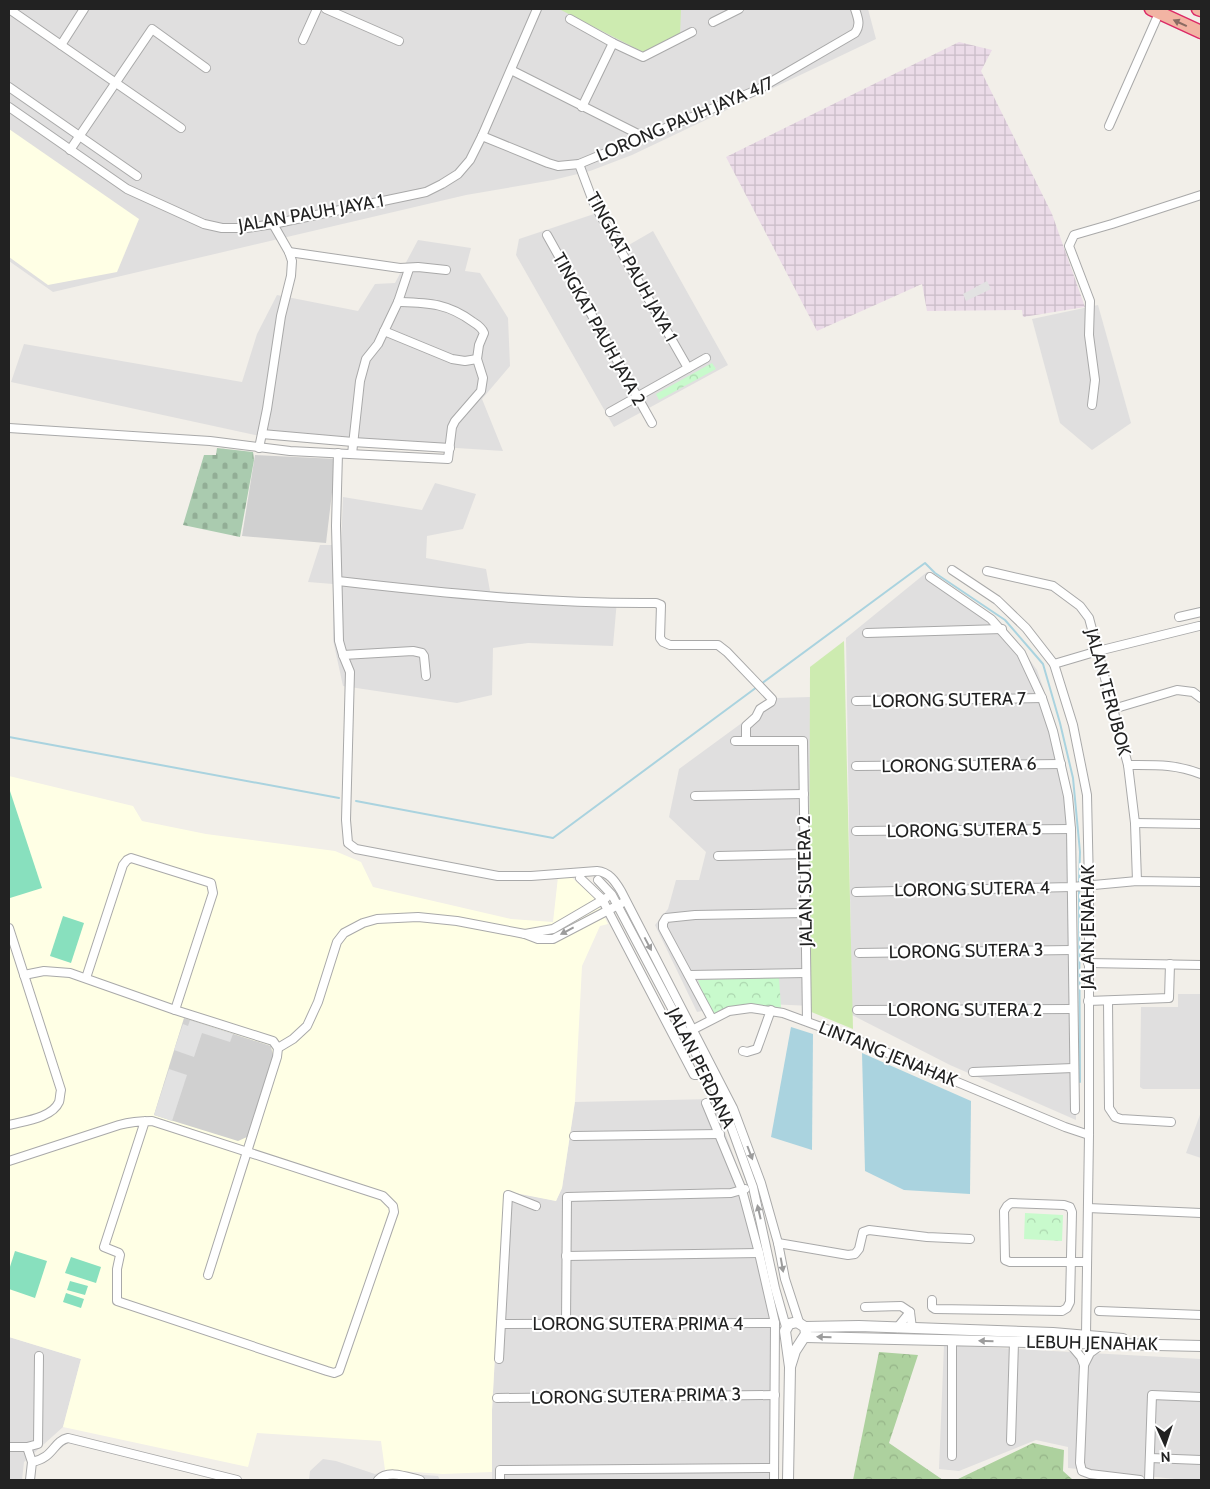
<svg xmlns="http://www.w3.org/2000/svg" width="1210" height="1489" font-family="Cabin,sans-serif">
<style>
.residential{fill:#e0dfdf}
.industrial{fill:url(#industrial-grid)}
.education{fill:#ffffe5}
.religious{fill:#d0d0d0}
.grass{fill:#cdebb0}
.forest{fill:url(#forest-crowns)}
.cemetery{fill:url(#cemetery-stones)}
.park{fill:url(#park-crowns)}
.pitch{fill:#88e0be}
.parking{fill:#e2e2e2}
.water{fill:#aad3df}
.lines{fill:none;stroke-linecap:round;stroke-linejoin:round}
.stream{stroke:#aad3df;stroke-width:2}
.minor-casing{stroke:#a9a9a9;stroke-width:10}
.tertiary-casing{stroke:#a9a9a9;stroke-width:12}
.trunk-casing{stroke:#dc2a67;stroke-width:15}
.minor{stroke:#fff;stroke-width:8}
.tertiary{stroke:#fff;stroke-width:10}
.trunk{stroke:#f2b4a3;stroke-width:12}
.oneway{fill:#8a6b62}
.oneway2{fill:#9c9c9c}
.labels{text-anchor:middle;stroke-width:4;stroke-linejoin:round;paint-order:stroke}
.street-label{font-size:18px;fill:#222;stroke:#fff}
</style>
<defs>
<pattern id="industrial-grid" width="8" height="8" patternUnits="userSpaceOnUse" patternTransform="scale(1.25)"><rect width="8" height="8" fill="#ebdbe8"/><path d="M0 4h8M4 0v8" fill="none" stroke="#c9bcc7"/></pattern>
<pattern id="forest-crowns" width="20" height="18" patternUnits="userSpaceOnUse" patternTransform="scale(1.25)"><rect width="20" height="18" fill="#add19e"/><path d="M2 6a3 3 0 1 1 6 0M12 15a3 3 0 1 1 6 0" fill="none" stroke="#95b388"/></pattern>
<pattern id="cemetery-stones" width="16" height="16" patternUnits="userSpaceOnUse" patternTransform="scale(1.25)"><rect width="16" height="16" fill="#aacbaf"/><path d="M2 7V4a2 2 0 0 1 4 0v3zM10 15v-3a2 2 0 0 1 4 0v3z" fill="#92ae96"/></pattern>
<pattern id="park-crowns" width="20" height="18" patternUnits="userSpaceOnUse" patternTransform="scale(1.25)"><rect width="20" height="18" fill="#c8facc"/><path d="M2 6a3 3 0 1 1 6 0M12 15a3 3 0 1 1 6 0" fill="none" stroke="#acd6af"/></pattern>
</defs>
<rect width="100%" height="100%" fill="#f2efe9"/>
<g class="residential">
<path d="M9,9H868L876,39L632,155L590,171L553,180L466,195L53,292L9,261Z"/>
<path d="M603,211L627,246L653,231L728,365L614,427L516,255L519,239Z"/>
<path d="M418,240L471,248L465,271L480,273L508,318L510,366L482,399L503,451L255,435L11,382L24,344L242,382L257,334L277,295L358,311L375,284L395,283Z"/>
<path d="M1098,305L1131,423L1092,450L1060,423L1032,319Z"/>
<path d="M435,483L476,494L463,529L427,536L426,558L486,569L490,591L617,600L613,646L528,643L493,648L492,695L457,703L343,686L333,640V584L308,582L320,545H341L343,497L422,510Z"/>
<path d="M927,572L1003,624L1037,670L1055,722L1072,805L1076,1120L950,1065L852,1015L846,638Z"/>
<path d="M810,697L812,1006L744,1003L697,1012L655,925L668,909L676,880H699L706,852L669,817L679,769L776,698Z"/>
<path d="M1178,994H1201V1089H1143L1140,1087L1141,1007H1178Z"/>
<path d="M713,1099L749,1198L779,1324L778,1480H492V1410L504,1190L556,1201L562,1188L575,1102Z"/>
<path d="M1201,1112V1158L1186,1153Z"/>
<path d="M9,1337L81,1359L63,1427L24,1462L22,1480H9Z"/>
<path d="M944,1345L1201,1359V1480H1185L1068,1468V1447L1036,1440L959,1471L939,1469Z"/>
<path d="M323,1459L336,1461L375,1474L384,1472L438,1476L440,1480H309L310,1471Z"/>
</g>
<path class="industrial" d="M959,42L992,50L981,71L1052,214L1085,307L1023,317L1022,310L927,311L922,284L817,331L726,157Z"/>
<g class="education">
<path d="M9,129L139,219L117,272L48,285L9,257Z"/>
<path d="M9,776L133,806L142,821L206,834L335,851L361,862L373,887L511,919L553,922L558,877L570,876L594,897L608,924L600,926L582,966L575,1101L562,1188L556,1201L504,1191L492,1410V1472L443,1474L385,1470L381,1441L257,1433L248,1467L63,1427L81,1359L9,1337Z"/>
</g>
<g class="religious">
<path d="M255,455L336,459L326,543L242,536Z"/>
<path d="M184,1018L271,1046L273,1056L247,1137L238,1141L154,1115Z"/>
</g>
<g class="grass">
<path d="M559,9H681L680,36L643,52Z"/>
<path d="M844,641L853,1029L809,1011L810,667Z"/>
</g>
<g class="forest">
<path d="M879,1352L918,1355L889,1443L943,1480H853Z"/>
<path d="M1033,1443L1064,1450L1063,1471L1073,1480H956Z"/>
</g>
<path class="cemetery" d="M217,448L253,452L254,460L240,537L183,525L204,455H216Z"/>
<g class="park">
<path d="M712,363L716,369L659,400L656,394Z"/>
<path d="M779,977L781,1008H751L712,1019L698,980Z"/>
<path d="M1025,1213L1063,1215L1062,1241L1024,1239Z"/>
</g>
<g class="pitch">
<path d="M9,788L42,888L10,898L9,894Z"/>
<path d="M63,916L84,923L71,963L50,956Z"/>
<path d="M15,1251L47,1261L35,1298L9,1289V1270Z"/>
<path d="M71,1257L101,1267L96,1283L65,1273Z"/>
<path d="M70,1281L88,1286L85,1295L67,1290Z"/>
<path d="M66,1293L84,1299L81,1308L63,1302Z"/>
</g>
<g class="parking">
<path d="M987,281L991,289L966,301L963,294Z"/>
<path d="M190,1020L233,1034L230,1042L202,1033L194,1057L174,1050L183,1024L188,1026Z"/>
<path d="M169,1069L187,1075L172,1121L154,1115Z"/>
</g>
<g class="water">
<path d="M791,1027L813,1034L812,1150L771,1137Z"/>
<path d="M862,1053L971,1101L970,1194L904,1190L865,1171Z"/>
</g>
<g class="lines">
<g class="stream">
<path d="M761,684L925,563L935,573L1005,620L1043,664L1060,723L1073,778L1080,852L1079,884"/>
<path d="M9,737L339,798"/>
<path d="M356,801L553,838L757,687"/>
<path d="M1079,889L1080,1082"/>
</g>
<defs>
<g id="minor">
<path d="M9,9L181,128"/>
<path d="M326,9L399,41"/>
<path d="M570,19L613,43L643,57L692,32"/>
<path d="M713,22L739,9"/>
<path d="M303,40L317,9"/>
<path d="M61,45L84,9"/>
<path d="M511,70L644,137"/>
<path d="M9,87L137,176"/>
<path d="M9,107L127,189L204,224L222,228H247L273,224L426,192L442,184L458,174L470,160L482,136L537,9"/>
<path d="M582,107L613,43"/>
<path d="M1109,126L1159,13"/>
<path d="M482,136L548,163L558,166L579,164L757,90L855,33C861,25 858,18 855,9"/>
<path d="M70,150L152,29L206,68"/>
<path d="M579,164L594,204L688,368"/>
<path d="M547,235L652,423"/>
<path d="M289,252L400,268L418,267L446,270"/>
<path d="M384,331L452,359L465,361L477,359"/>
<path d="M1092,405L1095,380L1089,335L1090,301L1069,246L1074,235L1112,224L1201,195"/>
<path d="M610,412L706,358"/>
<path d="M9,428L210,441L290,451L448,459L452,427L455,421L481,391L483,378L477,359L479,345L484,333C482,328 478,325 473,322C447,303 429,303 398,302"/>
<path d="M262,434L353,442L450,448"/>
<path d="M259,448L267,409L281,316L291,276L292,261L289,252L273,224"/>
<path d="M338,453L336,526L339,641L343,655L350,672L346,820L348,843L356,849L498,876H531L597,871C609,872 615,881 621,891L733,1108L761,1183L778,1243L785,1279L799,1322"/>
<path d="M352,454L360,381L366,359L378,344L398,302L409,269"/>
<path d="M952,570L997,600L1026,628L1054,664L1073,725L1087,795L1089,886V1135L1086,1335"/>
<path d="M987,571L1053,586L1080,606L1089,618L1128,765L1135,823L1137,881"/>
<path d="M930,577L991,619L1021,653L1042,698L1053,731L1068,796L1071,829L1075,1110"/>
<path d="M338,581C443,593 549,604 656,603L661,605L660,638L663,642L670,645H718L727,652L772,699L771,702L760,709L756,717L746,726V741"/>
<path d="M1179,617L1201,612"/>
<path d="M867,633L1002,629"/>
<path d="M343,655L413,651L422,653L424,656L426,676"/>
<path d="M1054,664L1098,651L1199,626"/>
<path d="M856,701L1042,698"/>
<path d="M1113,709L1177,690L1193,692L1201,698"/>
<path d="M735,741H803L807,1021"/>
<path d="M1128,765C1156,765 1175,764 1201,774"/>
<path d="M856,766L1061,764"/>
<path d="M695,796L804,794"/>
<path d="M1135,823L1201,824"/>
<path d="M856,831L1071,829"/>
<path d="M718,856L805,854"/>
<path d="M580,878L602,899L694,1075H707"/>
<path d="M598,880L612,895L724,1107L753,1187L775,1288L786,1327"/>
<path d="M856,892L1072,887L1137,881L1201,882"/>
<path d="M9,928L61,1090C60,1094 60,1099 59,1102C52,1118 24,1121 9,1125"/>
<path d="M525,934L553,929L606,898"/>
<path d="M859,953L1072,950"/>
<path d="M1088,963L1201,965"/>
<path d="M24,975L44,971L70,973L175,1010L273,1041L278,1048L277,1057L208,1275"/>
<path d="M689,975L806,973"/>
<path d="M86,978L123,865L127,860L131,858L211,883L213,893L175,1010"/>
<path d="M1088,1001L1169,998L1170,964"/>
<path d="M1108,1001L1109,1108L1115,1117L1121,1119L1171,1122"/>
<path d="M857,1010L1073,1009"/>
<path d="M712,1019L663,928V923L666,918L695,915L806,913"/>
<path d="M690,1031L729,1011L751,1008L783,1013L859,1041L1065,1127L1089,1135"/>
<path d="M278,1048L293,1039L307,1026L318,1002L337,942L344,933L363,923L377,919L418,917L457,921L525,934L538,939H553L622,903"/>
<path d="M743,1051L747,1052L757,1049L771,1010"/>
<path d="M973,1072L1073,1068"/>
<path d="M706,1103L742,1190L759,1253L775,1323L774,1480"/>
<path d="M574,1136L720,1134"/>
<path d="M9,1161L119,1125C130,1122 141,1121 152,1121L383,1196L393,1206L394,1212L339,1371L334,1373L327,1371L117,1301V1269L120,1255L119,1253L104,1247L145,1121"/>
<path d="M1088,1208L1201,1213"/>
<path d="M778,1243L848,1255L855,1254L859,1249L863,1232L869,1230L927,1237L970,1239"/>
<path d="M566,1256L759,1253"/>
<path d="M932,1300V1307L935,1309L1062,1311L1067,1308L1070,1302L1072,1212L1070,1207L1064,1205L1011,1203L1007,1206L1004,1211L1005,1260L1010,1262H1087"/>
<path d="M865,1307L901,1306L910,1312L912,1328"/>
<path d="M1099,1311L1201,1315"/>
<path d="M501,1324L775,1323"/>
<path d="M566,1324L567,1197L731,1193L745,1189"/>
<path d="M897,1328L910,1312"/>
<path d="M1070,1344L1081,1357L1084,1365L1080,1463L1082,1471L1090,1474L1140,1480"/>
<path d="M499,1359L508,1195L536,1206"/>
<path d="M1084,1365L1090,1353L1101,1345"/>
<path d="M497,1398L775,1395"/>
<path d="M1011,1441L1014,1342"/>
<path d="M9,1447H27L38,1444L39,1356"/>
<path d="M27,1447L32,1462L30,1480"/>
<path d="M952,1456V1341"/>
<path d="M1150,1458L1201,1460"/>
<path d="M32,1462C54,1458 53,1441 68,1438L237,1480"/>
<path d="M378,1480C388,1469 407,1477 420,1480"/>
<path d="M500,1480V1470L774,1468"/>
<path d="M1149,1480L1152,1395L1201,1397"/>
</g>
<g id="tertiary">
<path d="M805,1327L859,1326L1053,1333L1123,1339"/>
<path d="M805,1337L1201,1346"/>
<path d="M788,1480L790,1367L785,1331L789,1324L797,1322L805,1327L806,1334L795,1351L790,1367"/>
</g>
<g id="trunk">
<path d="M1151,9L1201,32"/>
<path d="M1198,9L1201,10"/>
</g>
</defs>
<use href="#minor" class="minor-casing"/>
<use href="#tertiary" class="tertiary-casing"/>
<use href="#trunk" class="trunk-casing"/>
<use href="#minor" class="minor"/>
<use href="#tertiary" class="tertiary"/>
<use href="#trunk" class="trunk"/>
</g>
<defs><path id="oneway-solid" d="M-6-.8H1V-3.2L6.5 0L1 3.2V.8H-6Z" transform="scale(1.25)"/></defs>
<use class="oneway" href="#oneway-solid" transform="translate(1180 23) rotate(-155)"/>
<g class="oneway2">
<use href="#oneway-solid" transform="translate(567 931) rotate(152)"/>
<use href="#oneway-solid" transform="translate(648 944) rotate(62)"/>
<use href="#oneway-solid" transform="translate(750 1153) rotate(69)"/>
<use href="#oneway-solid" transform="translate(759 1212) rotate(-103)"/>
<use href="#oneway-solid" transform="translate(782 1265) rotate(80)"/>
<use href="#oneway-solid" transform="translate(824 1337) rotate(-178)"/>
<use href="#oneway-solid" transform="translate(986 1341) rotate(-179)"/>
</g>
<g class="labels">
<g class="street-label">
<text transform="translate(685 119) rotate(-23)" y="6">LORONG PAUH JAYA 4/7</text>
<text transform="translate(311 213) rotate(-10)" y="6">JALAN PAUH JAYA 1</text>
<text transform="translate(632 267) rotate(61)" y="6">TINGKAT PAUH JAYA 1</text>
<text transform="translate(599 329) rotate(61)" y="6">TINGKAT PAUH JAYA 2</text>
<text transform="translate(1108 692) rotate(75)" y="6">JALAN TERUBOK</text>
<text transform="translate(949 700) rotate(-1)" y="6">LORONG SUTERA 7</text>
<text transform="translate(959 765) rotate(-1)" y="6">LORONG SUTERA 6</text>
<text transform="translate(964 830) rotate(-1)" y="6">LORONG SUTERA 5</text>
<text transform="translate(805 881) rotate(-91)" y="6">JALAN SUTERA 2</text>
<text transform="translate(972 889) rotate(-1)" y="6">LORONG SUTERA 4</text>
<text transform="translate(1088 927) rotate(-90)" y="6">JALAN JENAHAK</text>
<text transform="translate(966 951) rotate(-1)" y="6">LORONG SUTERA 3</text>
<text x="965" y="1016">LORONG SUTERA 2</text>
<text transform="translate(888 1054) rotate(22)" y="6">LINTANG JENAHAK</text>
<text transform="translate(701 1068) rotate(64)" y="6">JALAN PERDANA</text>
<text x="638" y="1330">LORONG SUTERA PRIMA 4</text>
<text transform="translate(1092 1343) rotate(1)" y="6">LEBUH JENAHAK</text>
<text transform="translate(636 1396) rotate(-1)" y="6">LORONG SUTERA PRIMA 3</text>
</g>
</g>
<rect width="1210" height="1489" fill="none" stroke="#222222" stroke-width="20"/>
<g transform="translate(1165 1444) rotate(177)" stroke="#ffffff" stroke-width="4" paint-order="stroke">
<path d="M0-4L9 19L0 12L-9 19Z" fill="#222222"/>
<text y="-8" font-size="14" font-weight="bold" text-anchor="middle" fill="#222222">N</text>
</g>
</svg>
